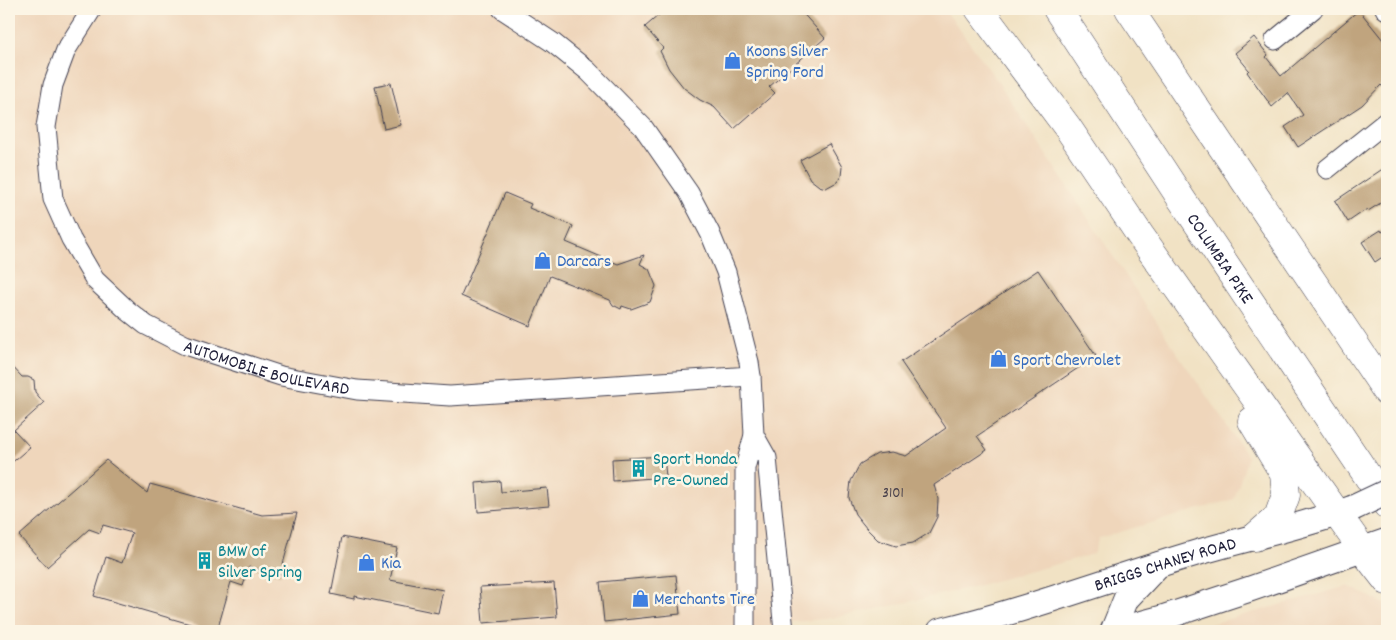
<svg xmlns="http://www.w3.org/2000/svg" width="1396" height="640" font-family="Dekko,sans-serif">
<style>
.built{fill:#efd6bb}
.building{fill:#c0a47e}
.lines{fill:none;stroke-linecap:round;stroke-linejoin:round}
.minor-casing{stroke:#413f50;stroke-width:21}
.major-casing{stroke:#413f50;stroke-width:27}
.highway-casing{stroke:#413f50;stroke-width:29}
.minor{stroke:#fff;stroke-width:19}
.major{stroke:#fff;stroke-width:25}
.highway{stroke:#fff;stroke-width:28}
.major-bridge-casing{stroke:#413f50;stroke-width:27;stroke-linecap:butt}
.major-bridge{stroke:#fff;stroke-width:25}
.labels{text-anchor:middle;stroke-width:5;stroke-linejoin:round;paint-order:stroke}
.number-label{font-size:15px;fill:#4a424c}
.shop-label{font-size:18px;fill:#366cbe;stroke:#fcf5e5;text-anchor:start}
.street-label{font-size:18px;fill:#22223b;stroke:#fcf5e5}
.culture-label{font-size:18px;fill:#0d838f;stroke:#fcf5e5;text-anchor:start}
</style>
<rect width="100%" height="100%" fill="#fcf5e5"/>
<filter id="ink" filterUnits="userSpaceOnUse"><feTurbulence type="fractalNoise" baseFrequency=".02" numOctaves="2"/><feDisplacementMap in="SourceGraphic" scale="10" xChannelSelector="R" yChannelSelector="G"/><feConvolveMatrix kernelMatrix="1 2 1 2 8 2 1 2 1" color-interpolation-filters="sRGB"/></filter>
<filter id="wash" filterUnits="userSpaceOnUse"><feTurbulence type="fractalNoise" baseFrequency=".0096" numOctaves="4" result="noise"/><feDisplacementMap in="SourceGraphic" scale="20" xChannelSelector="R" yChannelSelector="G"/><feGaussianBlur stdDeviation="1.12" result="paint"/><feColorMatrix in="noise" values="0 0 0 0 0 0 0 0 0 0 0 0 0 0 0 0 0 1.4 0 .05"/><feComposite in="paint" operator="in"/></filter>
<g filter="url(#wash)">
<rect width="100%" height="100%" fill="#f1e2c4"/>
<g class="built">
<path d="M9,9H943L952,19L996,79L1173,347L1248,457L1234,499L1099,538L1093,554L976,586L891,606L832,618L793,622L771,631H9Z"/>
<path d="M1348,586L1387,605V631H1186Z"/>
</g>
<g id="blocks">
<g class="building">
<path d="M666,9H799L825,38L769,87L775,93L734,129L714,107L700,100L684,88L669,69L660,51L663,48L645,27Z"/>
<path d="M1359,10L1387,45V91L1381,85L1362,105L1298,147L1285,127L1303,115L1288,93L1272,107L1247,72L1249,70L1235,53L1254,37L1268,55L1266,57L1281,76Z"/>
<path d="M391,83L401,125L384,129L375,86Z"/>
<path d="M829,144L842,167L841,176L837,182L826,188L819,186L810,179L800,160Z"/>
<path d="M1387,166V199L1368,211L1367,209L1348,222L1335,201Z"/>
<path d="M505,193L531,204L529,208L573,226L566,242L618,264L644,255L640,264L649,269L656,286L650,302L631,309L622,306L621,309L613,305L610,300L550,276L530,326L461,296Z"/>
<path d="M1387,229V254L1375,262L1362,242L1381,230L1382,232Z"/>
<path d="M1038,270L1096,356L977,436L987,450L934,485L938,499L937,517L929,533L913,543L896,546L878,540L867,529L855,514L849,498L851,481L860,464L877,454L892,452L906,456L946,428L901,362Z"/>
<path d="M9,363L22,377H28L34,380L35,392L44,403L14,430L30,447L9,465Z"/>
<path d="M664,456L666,477L613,481L612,459Z"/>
<path d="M106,460L147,493L150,484L262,515L297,513L280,575L249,567L243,586L231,582L217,631H214L94,596L106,557L122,563L132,533L103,525L100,533L89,529L47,567L19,536Z"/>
<path d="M500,481L501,492L547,488L549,506L478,512L476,483Z"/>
<path d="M342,537L397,548L390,580L443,590L438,613L354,596V599L331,594Z"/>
<path d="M676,575L680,614L604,622L600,582Z"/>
<path d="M554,583L557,617L483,623L480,587Z"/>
</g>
</g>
</g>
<g filter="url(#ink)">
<use href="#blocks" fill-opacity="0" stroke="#413f50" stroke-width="1"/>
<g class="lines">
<defs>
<g id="minor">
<path id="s1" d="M92,9L66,50L53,85L46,127L53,199L71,239L95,280L127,310L146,325L185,345L281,376L357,390L450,396L751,376L749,362L726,272L710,233L689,193L643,127L588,71L552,42L502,9"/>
<path d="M1385,9L1387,10"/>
<path d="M1275,40L1313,9"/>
<path d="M1327,169L1387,121"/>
<path d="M754,435L767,458L784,631"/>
<path d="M745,631V468L754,435L751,376"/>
</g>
<g id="major">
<path id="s2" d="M940,631C1023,611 1104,581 1186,556C1241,539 1299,528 1353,508"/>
<path d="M1113,631L1126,599L1158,565"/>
<path d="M1114,631L1162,618L1250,589L1387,541"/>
</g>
<g id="highway">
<path d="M979,9L1068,128L1140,235L1362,549L1387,581"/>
<path id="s3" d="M1057,9L1182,200L1387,505"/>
<path d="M1129,9L1387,392"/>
<path d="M1252,421L1284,474L1286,495L1278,517L1255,537"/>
</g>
</defs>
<use href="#minor" class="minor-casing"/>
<use href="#major" class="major-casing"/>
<use href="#highway" class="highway-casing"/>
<use href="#minor" class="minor"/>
<use href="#major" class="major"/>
<use href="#highway" class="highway"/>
<defs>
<path id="major-bridge" d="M1353,508L1387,492"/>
</defs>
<use href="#major-bridge" class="major-bridge-casing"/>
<use href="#major-bridge" class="major-bridge"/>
</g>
</g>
<defs>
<symbol id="shop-bare" viewBox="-9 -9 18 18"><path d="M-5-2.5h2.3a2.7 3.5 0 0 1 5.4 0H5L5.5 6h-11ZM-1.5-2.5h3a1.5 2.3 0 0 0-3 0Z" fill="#3f7fe0" stroke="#fcf5e5" stroke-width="2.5" paint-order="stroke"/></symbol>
<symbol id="building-bare" viewBox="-9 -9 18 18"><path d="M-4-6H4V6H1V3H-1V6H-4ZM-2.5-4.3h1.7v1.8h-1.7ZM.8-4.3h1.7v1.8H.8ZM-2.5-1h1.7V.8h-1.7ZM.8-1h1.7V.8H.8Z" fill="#0f9aa8" stroke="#fcf5e5" stroke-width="2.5" paint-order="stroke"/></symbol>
</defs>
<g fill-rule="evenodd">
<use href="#shop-bare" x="720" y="48" width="25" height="25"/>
<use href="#shop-bare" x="530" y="248" width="25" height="25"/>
<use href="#shop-bare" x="986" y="346" width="25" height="25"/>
<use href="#building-bare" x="626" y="456" width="25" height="25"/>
<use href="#building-bare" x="192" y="548" width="25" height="25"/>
<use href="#shop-bare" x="354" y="550" width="25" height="25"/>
<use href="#shop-bare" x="628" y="586" width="25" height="25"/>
</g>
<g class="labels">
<g class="number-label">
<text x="893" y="497">3101</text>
</g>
<g class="shop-label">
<text x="746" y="56">Koons Silver<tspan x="746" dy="21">Spring Ford</tspan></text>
<text x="557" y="266">Darcars</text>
<text x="1013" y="365">Sport Chevrolet</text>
<text x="381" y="568">Kia</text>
<text x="654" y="604">Merchants Tire</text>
</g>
<g class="street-label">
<text dy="6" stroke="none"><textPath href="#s3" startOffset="298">COLUMBIA PIKE</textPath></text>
<text dy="6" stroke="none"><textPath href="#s1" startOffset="489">AUTOMOBILE BOULEVARD</textPath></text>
<text dy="6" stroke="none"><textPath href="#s2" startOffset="235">BRIGGS CHANEY ROAD</textPath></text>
</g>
<g class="culture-label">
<text x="653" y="464">Sport Honda<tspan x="653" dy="21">Pre-Owned</tspan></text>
<text x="218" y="556">BMW of<tspan x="218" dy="21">Silver Spring</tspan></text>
</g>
</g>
<rect width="1396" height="640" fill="none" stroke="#fcf5e5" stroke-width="30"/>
</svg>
